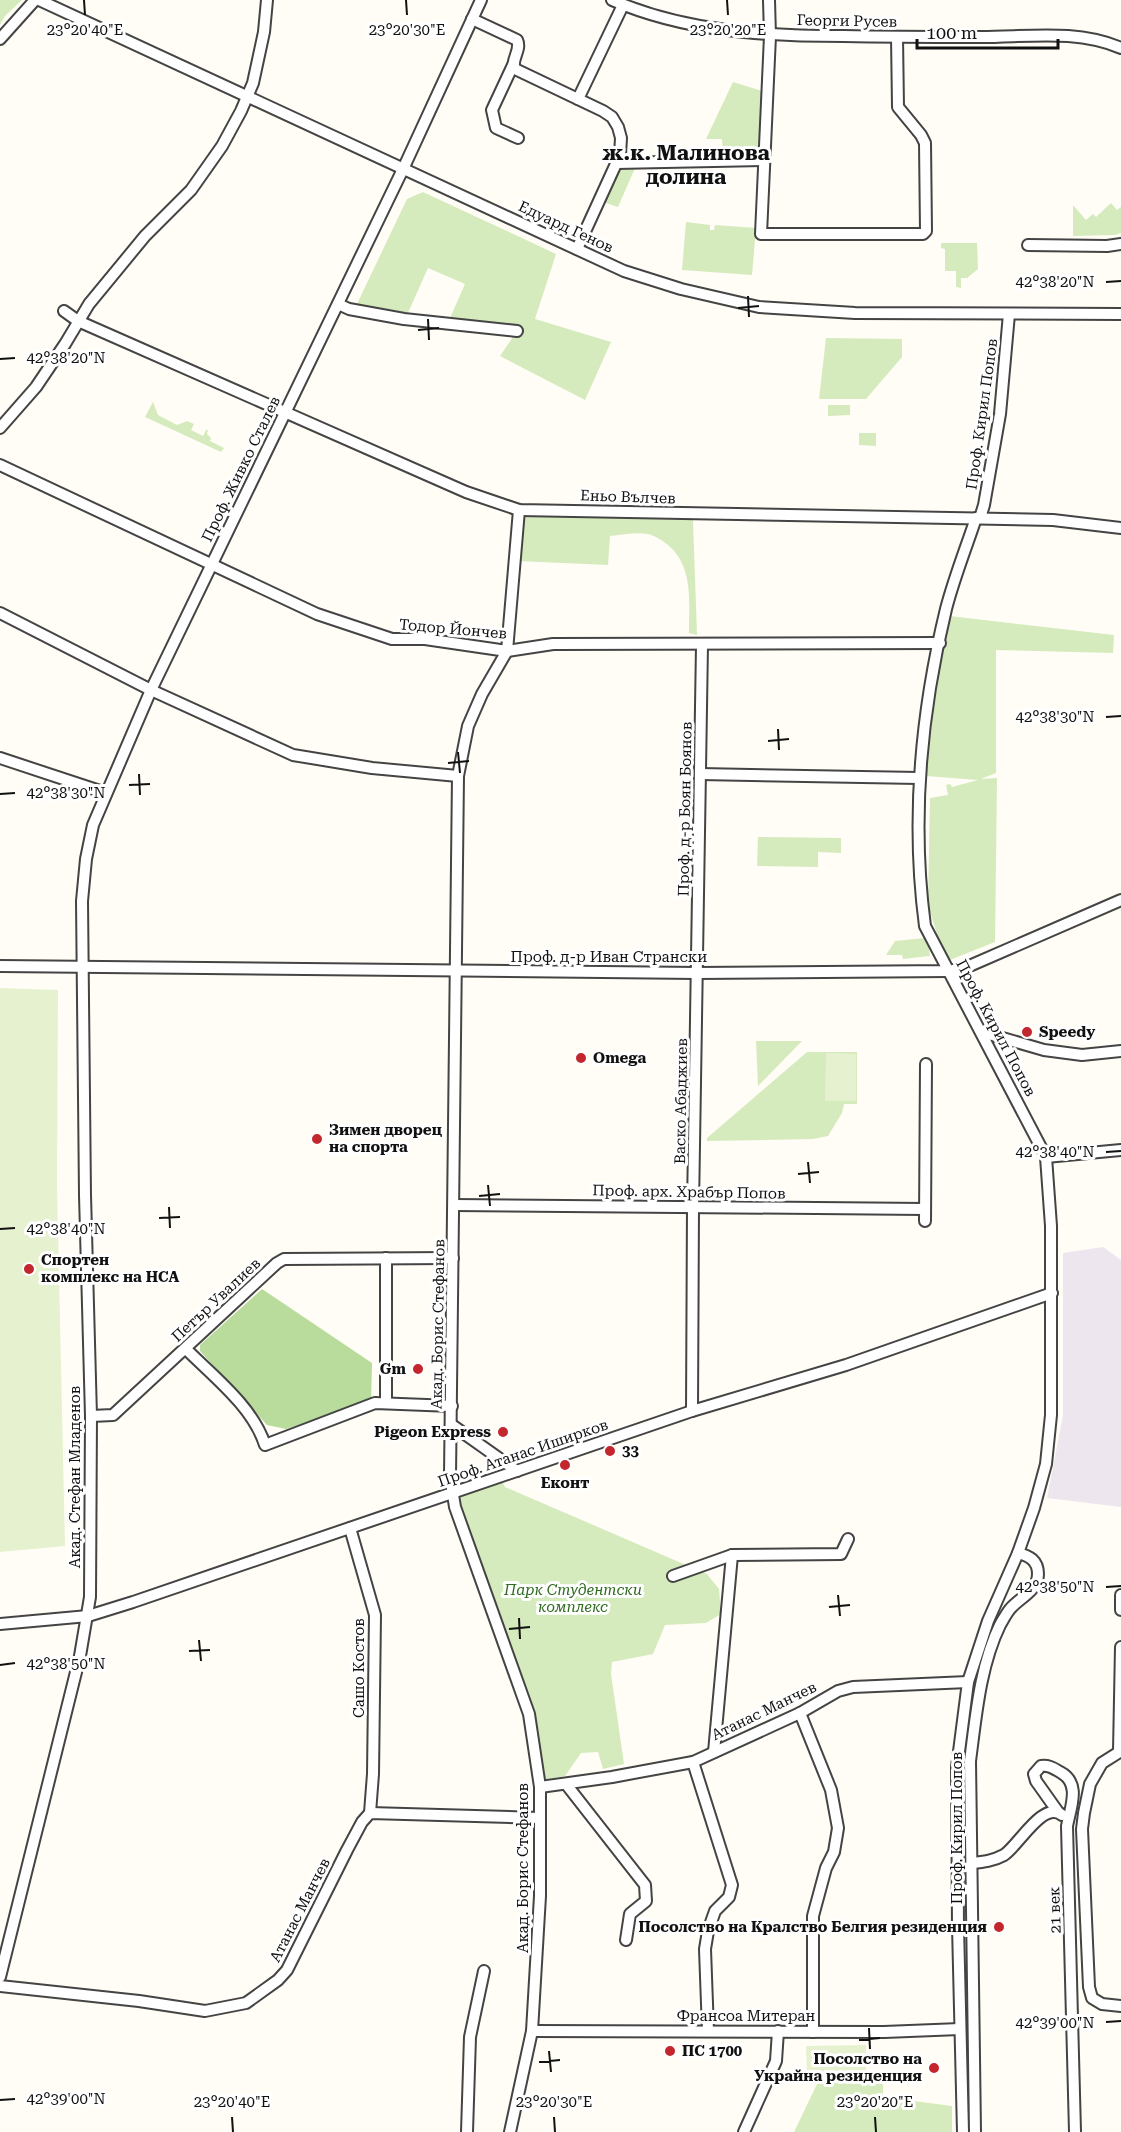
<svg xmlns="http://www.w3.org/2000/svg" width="1121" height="2132" font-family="'Roboto Serif',serif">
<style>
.industrial{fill:#eee6ef}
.green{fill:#d5ebbd}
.forest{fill:#b9dc9c}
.pitch{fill:#e6f2cf}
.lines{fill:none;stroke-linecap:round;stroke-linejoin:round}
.minor-casing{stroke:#444;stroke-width:14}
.minor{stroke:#fff;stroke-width:10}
.ticks{fill:none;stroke:#111;stroke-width:2}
.poi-dot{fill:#c4262e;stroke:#fff;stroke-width:2}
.labels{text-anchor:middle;stroke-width:6;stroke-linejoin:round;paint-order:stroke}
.street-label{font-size:15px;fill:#111;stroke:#fff}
.poi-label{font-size:15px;font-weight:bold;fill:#111;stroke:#fff;text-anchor:start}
.park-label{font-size:15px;font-style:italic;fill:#2f6b1f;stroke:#fff}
.district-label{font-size:21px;font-weight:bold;fill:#111;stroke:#fff}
.ticks-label{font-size:15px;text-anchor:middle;fill:#111;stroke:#fff;stroke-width:6;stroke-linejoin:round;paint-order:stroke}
</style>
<rect width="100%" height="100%" fill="#fffdf5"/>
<path class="industrial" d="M1103,1247L1121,1260V1507L1047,1498L1063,1415V1253Z"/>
<g class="green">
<path d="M0,0H22L5,16L0,25Z"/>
<path d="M733,82L762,91L759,156L723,157L722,139H706Z"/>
<path d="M623,168H635L618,207L603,202L618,169Z"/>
<path d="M423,192L556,254L535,319L611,342L585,400L500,356L517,331L510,327L450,318L465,284L428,268L407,315L357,304L407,199Z"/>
<path d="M1111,203L1117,210L1121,207V233L1115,235L1073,236V205L1086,220L1093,214L1096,217Z"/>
<path d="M686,222L710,225V230H714L715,225L756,228L752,275L682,270Z"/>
<path d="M941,243H977L978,269L967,278H961V288L956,287V271H945V249L941,248Z"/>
<path d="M826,338L902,339V357L866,399H819Z"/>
<path d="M153,402L158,415L177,425L187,421L194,424L191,430L203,436L206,430H208L207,434L211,438L210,441L224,448L221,452L145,417Z"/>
<path d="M828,405H850V415L828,416Z"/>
<path d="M859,433H876V446L859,445Z"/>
<path d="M523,516L693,520L697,635L689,633C689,600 694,563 664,542C660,539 653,535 648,534C636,532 622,535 610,536L608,565L518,561Z"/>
<path d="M950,616L1114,635L1113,653L996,650V773L981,779L997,778L995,942L950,960L938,937L928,905L930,798L948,795L946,785L950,784L952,787L978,780L926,776L932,635Z"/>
<path d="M758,837L841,838V853L818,852V867L757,866Z"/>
<path d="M925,938L929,946L930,956L903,959L902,955H886L895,941Z"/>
<path d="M756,1041H802L758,1086Z"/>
<path d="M807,1052H857V1104H844L842,1113L828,1136L813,1139L707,1141V1138Z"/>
<path d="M500,1477L505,1487L707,1574L719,1589L721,1614L706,1623L665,1625L653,1654L612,1662L611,1674L624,1764L603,1769L598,1752L581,1753L565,1776L543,1780L535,1721L530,1701L460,1505L462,1494Z"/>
<path d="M819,2080L883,2083V2097L952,2106V2132H794Z"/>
</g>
<path class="forest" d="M262,1289L372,1363L371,1401L286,1429L267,1425L200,1351V1345Z"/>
<g class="pitch">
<path d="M0,988L58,990L57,1185L65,1546L0,1552Z"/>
<path d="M826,1053L856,1054V1101H825Z"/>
<path d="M866,2045V2071L807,2072L806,2046Z"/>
</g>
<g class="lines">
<defs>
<g id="minor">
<path d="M39,0L624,271L681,289L759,307L855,313L1121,314"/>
<path d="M612,0C686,32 765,36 844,36C890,37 936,37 981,37C1028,37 1077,29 1121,48"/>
<path d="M769,0L770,36L761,234H923L926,231L925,143L921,135L898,107L897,37"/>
<path d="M472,19L517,40C522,50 510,60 515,69L603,111L612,117L618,127L621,138L620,155L577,249"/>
<path d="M0,39L35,0"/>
<path d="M513,65L492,110L496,128L518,138"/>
<path d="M578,99L623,5"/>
<path d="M616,163L763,160"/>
<path d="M1028,245L1107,246L1121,244"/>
<path d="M338,304L349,309L404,319L517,331"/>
<path d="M64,311L78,321L466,492L519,510L1053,520L1121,528"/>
<path d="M0,428L36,387L65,344L89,304L145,236L191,190L222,146L241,111L253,83L264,32L267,0"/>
<path d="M0,465L317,614L392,639H425L507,651L553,644L940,643"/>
<path d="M980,518L984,505L1000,414L1009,314"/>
<path d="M0,613L151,690L293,755L372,768L458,776"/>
<path d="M0,758L106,793"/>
<path d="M700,774L919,778"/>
<path d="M0,966L697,973L949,971L967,967L1121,900"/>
<path d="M982,1032L1044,1050L1082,1055L1121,1051"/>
<path d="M1046,1157L1121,1150"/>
<path d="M454,1205L925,1209"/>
<path d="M925,1221L926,1064"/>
<path d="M386,1258V1402"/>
<path d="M186,1349C214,1377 253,1407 265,1445L375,1403L452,1406"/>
<path d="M692,1411L693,1207L702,645"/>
<path d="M91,1416L113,1415L277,1263L284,1259L453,1258"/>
<path d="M452,1425L517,1471"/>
<path d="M350,1528L375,1615L373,1774L370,1813"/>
<path d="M673,1576L732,1555L841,1554L848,1539"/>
<path d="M1121,1595V1610"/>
<path d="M0,1624L88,1616L133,1602L692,1411L846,1365L1052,1293"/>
<path d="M800,1713L831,1790L838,1828L834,1852L826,1868L813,1916V2032"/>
<path d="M1119,1751L1121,1647"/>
<path d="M1121,1751L1102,1763L1090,1784L1084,1813L1082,1829L1089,1987L1092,1998L1102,2004L1121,2006"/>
<path d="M714,1752L732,1555"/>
<path d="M693,1762L732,1885L729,1897L715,1911L708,1931L705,1949L708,2031"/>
<path d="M566,1784L645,1885L646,1901L630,1914L626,1940"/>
<path d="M540,1787L612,1777L693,1762L800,1713L838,1691L853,1687L968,1682"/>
<path d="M1058,1812L1036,1781L1034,1774L1041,1766C1049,1765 1053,1768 1060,1772C1081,1783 1071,1806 1067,1826L1075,2132"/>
<path d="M972,1863C983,1862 993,1861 1004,1855C1019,1845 1043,1800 1062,1815"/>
<path d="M0,1977L80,1656L90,1597L91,1416L85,1195L82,901L86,859L93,825L151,690L404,167L481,0"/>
<path d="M0,1986L139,2001L205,2011L246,2003L278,1980L287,1970L347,1850L362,1822L370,1813L540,1818"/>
<path d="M532,2031L884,2032L960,2029"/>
<path d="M467,2132L470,2037L484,1971"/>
<path d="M510,2132L532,2031L540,1896V1787L529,1714L455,1507L450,1476L458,776L468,726L482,694L507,651L519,510"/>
<path d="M744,2132L776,2061L778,2031"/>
<path d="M963,2132L958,1926L957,1767L968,1682L988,1621L1018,1553L1034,1508L1046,1464L1051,1415V1226L1046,1157L925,926C911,821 921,712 946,609C954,578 966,548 976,518"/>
<path d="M975,2132L970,1761C976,1716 980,1666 1000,1625C1003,1620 1006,1614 1010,1609C1019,1598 1038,1591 1038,1574C1038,1560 1029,1556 1018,1553"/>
</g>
</defs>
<use href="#minor" class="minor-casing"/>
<use href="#minor" class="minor"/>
</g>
<path class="ticks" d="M84,0L85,15M406,0L407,15M727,0L728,15M1106,282L1121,281M748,296L749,317M738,308L759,306M428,319L429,340M418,330L439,328M0,359L15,358M1106,717L1121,716M778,729L779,750M768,741L789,739M458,752L460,773M448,763L469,761M139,774L140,795M129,785L150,784M0,794L15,793M1106,1152L1121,1151M808,1162L810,1183M798,1174L819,1172M488,1185L490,1206M479,1196L500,1194M169,1207L170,1228M159,1218L180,1217M0,1229L15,1228M1106,1587L1121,1586M838,1595L840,1616M829,1607L850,1605M519,1618L520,1639M509,1629L530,1627M199,1640L201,1661M189,1651L210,1650M0,1665L15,1663M1106,2022L1121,2021M869,2028L870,2049M859,2040L880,2038M549,2051L551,2072M539,2062L560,2060M0,2100L15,2099M232,2117L233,2132M554,2117L555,2132M875,2117L876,2132"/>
<g class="poi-dot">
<circle cx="1027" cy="1032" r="6"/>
<circle cx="581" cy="1058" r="6"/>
<circle cx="317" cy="1139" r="6"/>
<circle cx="29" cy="1269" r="6"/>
<circle cx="418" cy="1369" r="6"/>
<circle cx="503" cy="1432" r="6"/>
<circle cx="610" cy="1451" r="6"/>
<circle cx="565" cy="1465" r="6"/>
<circle cx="999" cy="1927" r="6"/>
<circle cx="670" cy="2051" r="6"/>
<circle cx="934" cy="2068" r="6"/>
</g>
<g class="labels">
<g class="street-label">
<text transform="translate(847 21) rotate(1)" y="5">Георги Русев</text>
<text transform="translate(566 227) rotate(25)" y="5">Едуард Генов</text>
<text transform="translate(982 414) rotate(-82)" y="5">Проф. Кирил Попов</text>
<text transform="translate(241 469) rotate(-64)" y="5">Проф. Живко Сталев</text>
<text transform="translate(628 497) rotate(2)" y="5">Еньо Вълчев</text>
<text transform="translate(453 629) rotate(5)" y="5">Тодор Йончев</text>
<text transform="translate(685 809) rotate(-89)" y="5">Проф. д-р Боян Боянов</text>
<text x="609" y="962">Проф. д-р Иван Странски</text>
<text transform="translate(996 1028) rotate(62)" y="5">Проф. Кирил Попов</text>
<text transform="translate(681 1101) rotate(-89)" y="5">Васко Абаджиев</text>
<text transform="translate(689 1192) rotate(1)" y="5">Проф. арх. Храбър Попов</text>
<text transform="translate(216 1300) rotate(-43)" y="5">Петър Увалиев</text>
<text transform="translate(438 1324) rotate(-89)" y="5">Акад. Борис Стефанов</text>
<text transform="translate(523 1453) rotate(-19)" y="5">Проф. Атанас Иширков</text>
<text transform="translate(75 1477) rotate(-90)" y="5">Акад. Стефан Младенов</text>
<text transform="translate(359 1668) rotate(-90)" y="5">Сашо Костов</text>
<text transform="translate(764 1711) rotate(-26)" y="5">Атанас Манчев</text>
<text transform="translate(957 1828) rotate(-90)" y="5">Проф. Кирил Попов</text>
<text transform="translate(523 1868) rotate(-90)" y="5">Акад. Борис Стефанов</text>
<text transform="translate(300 1910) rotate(-63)" y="5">Атанас Манчев</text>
<text transform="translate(1055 1910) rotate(-92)" y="5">21 век</text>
<text x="746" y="2021">Франсоа Митеран</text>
</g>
<g class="poi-label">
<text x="1039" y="1037">Speedy</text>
<text x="593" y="1063">Omega</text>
<text x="329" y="1135">Зимен дворец<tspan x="329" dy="17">на спорта</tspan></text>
<text x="41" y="1265">Спортен<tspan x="41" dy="17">комплекс на НСА</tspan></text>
<text x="406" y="1374" text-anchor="end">Gm</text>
<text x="491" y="1437" text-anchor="end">Pigeon Express</text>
<text x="622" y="1456">33</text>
<text x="565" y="1488" text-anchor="middle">Еконт</text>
<text x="987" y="1932" text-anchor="end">Посолство на Кралство Белгия резиденция</text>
<text x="682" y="2056">ПС 1700</text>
<text x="922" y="2064" text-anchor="end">Посолство на<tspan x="922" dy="17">Украйна резиденция</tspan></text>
</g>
<g class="park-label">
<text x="573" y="1595">Парк Студентски<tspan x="573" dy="17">комплекс</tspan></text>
</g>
<g class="district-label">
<text x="686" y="160">ж.к. Малинова<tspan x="686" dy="24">долина</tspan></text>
</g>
</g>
<g class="ticks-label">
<text x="85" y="35">23°20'40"E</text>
<text x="407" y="35">23°20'30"E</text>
<text x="728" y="35">23°20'20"E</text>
<text x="1055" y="287">42°38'20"N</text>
<text x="66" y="363">42°38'20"N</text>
<text x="1055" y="722">42°38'30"N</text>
<text x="66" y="798">42°38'30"N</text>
<text x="1055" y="1157">42°38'40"N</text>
<text x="66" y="1234">42°38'40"N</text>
<text x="1055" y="1592">42°38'50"N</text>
<text x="66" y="1669">42°38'50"N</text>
<text x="1055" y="2028">42°39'00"N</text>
<text x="66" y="2104">42°39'00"N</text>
<text x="232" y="2107">23°20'40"E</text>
<text x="554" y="2107">23°20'30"E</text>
<text x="875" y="2107">23°20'20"E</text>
</g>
<path d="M917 39v9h141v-9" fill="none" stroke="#111111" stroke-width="3"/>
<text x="926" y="39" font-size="18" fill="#111111" stroke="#ffffff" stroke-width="4.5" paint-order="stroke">100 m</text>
</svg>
